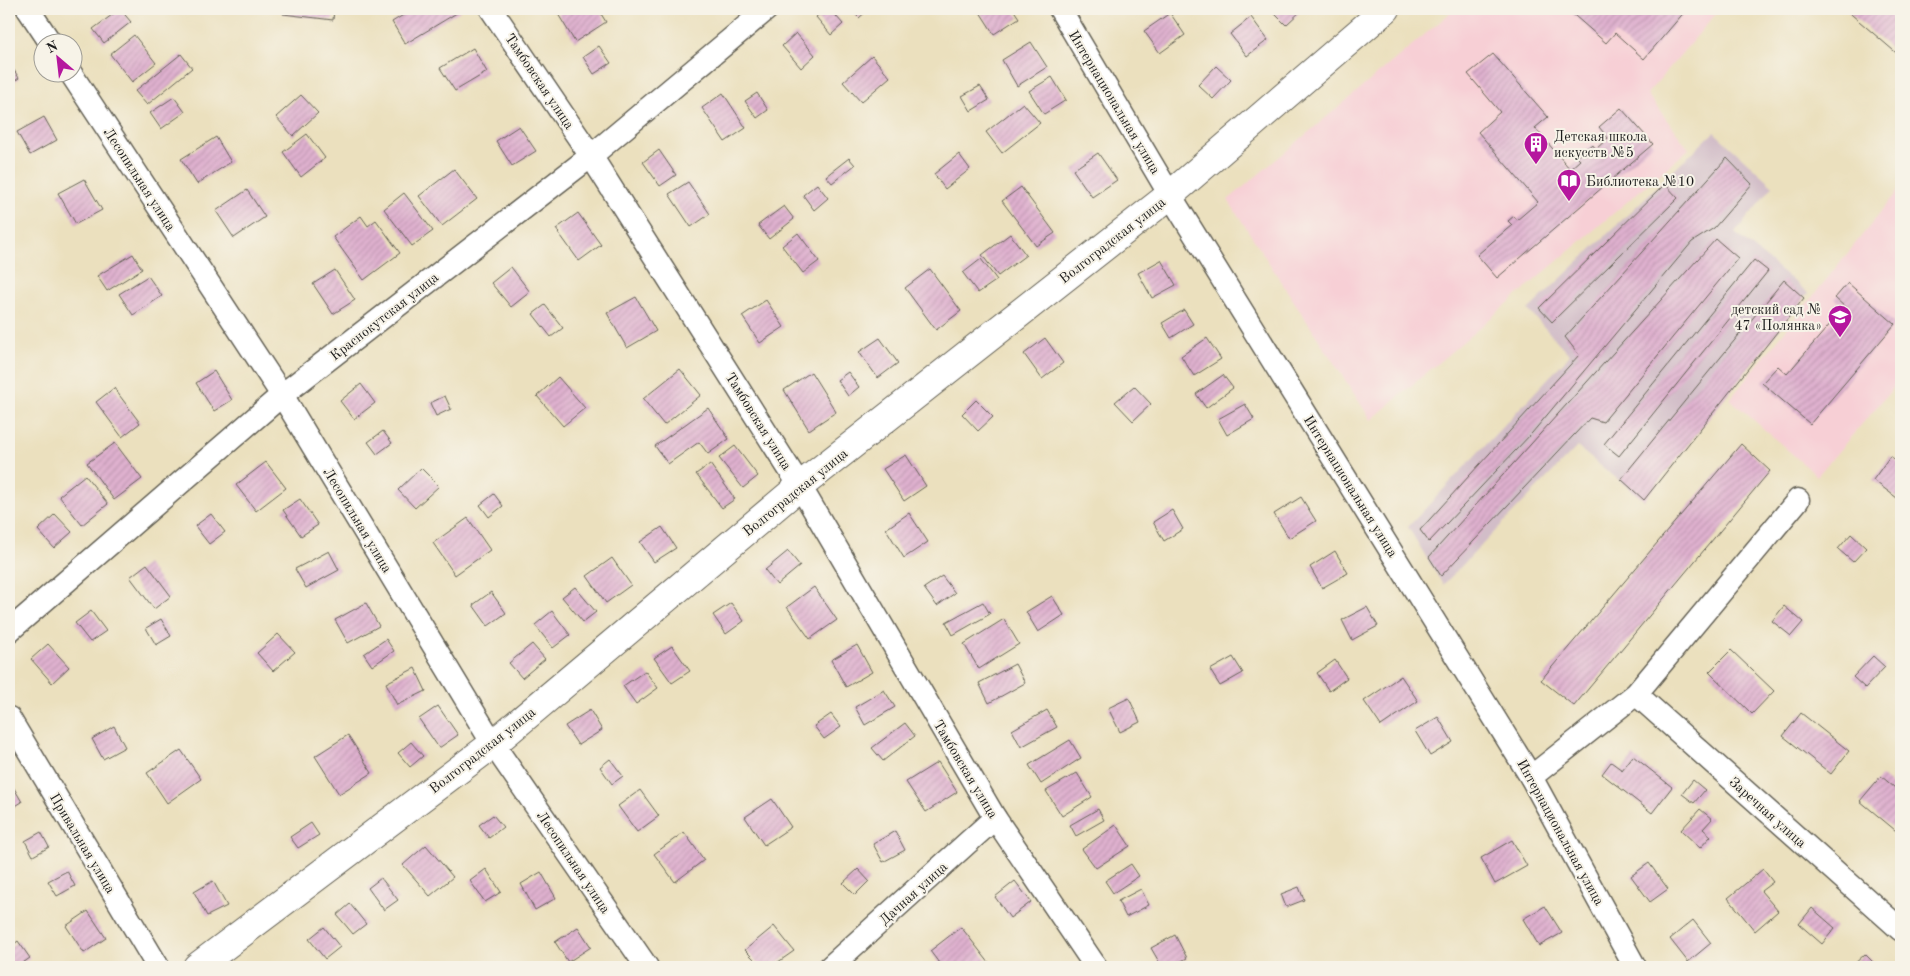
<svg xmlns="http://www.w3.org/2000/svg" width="1910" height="976" font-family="'Old Standard TT',serif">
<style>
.built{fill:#f7cfd5}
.industrial{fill:#d2bdc8}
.building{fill:url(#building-hatch)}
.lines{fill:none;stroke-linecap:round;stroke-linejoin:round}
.minor-casing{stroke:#646155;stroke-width:25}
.tertiary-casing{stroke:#646155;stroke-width:30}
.minor{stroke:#fff;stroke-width:22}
.tertiary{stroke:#fff;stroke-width:28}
.labels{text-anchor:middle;stroke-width:4;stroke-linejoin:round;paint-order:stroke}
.street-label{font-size:14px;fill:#1c1c1c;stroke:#f7f3e8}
.poi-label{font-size:14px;fill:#1c1c1c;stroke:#f7f3e8;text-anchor:start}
</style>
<defs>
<pattern id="building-hatch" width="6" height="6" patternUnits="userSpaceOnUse" patternTransform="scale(1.25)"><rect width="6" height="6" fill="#dfb1cf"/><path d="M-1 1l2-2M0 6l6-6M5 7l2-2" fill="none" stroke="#bf98b1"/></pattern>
</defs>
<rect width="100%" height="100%" fill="#f7f3e8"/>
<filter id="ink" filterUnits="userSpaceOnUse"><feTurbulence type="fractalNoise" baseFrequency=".02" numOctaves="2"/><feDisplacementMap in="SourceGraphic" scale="10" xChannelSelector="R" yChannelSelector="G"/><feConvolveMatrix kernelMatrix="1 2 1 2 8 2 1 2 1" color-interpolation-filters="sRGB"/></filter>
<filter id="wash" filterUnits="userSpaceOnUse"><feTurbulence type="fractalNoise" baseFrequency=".0096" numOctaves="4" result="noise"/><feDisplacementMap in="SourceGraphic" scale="20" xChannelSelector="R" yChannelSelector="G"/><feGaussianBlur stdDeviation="1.12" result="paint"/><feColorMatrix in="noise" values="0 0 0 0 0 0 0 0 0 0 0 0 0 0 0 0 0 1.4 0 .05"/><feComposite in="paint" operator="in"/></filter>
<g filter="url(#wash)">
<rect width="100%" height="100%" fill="#ebe0be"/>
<g class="built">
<path d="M1455,9H1720L1647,94L1689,149L1371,420L1228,200Z"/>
<path d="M1901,187V379L1817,476L1730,399Z"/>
</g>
<path class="industrial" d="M1714,132L1773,186L1735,233L1808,293L1644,500L1577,447L1443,585L1408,527L1570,355L1528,310Z"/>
<g id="blocks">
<g class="building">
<path d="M120,9L131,22L104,43L93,29Z"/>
<path d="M283,9H334L333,20L283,14Z"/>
<path d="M413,9H459L460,11L405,44L392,22Z"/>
<path d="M566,9H598L606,22L575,42L558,14Z"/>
<path d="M825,9H830L843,24L831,35L816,17Z"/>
<path d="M850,9H869L859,18Z"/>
<path d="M978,9H1013L1019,18L994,34Z"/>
<path d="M1270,9H1303L1286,25Z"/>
<path d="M1567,9H1687L1644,59L1615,33L1606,43Z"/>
<path d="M1845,9H1901V57Z"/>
<path d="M1170,13L1185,35L1160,53L1144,31Z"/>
<path d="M1251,17L1268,40L1247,56L1230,34Z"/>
<path d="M796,33L815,55L801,68L782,46Z"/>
<path d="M134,35L156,63L132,82L110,54Z"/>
<path d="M1031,42L1047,67L1017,86L1002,60Z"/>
<path d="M599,46L611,63L594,74L583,57Z"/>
<path d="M473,48L487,72L455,91L440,68Z"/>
<path d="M181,54L192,68L147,105L135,91Z"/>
<path d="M1493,54L1548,117L1535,128L1570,169L1580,160L1577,157L1592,144L1596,149L1608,138L1599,127L1621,108L1653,144L1497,278L1477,255L1512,225L1508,221L1514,216L1517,220L1538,202L1478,132L1500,112L1468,74Z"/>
<path d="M872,56L890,77L861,102L843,82Z"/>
<path d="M10,64L19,78L9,85V65Z"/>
<path d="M1216,66L1231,80L1213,99L1198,85Z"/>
<path d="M1052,77L1066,100L1044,114L1029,91Z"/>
<path d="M980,86L989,100L971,111L962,96Z"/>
<path d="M723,93L746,128L725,142L702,108Z"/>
<path d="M757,93L768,110L757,118L745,101Z"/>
<path d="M301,95L318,113L293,136L276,117Z"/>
<path d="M174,97L185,112L161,129L150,113Z"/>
<path d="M1023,103L1040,123L1002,153L986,132Z"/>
<path d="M44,117L57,140L30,155L17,132Z"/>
<path d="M519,126L536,151L512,166L496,141Z"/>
<path d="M307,134L325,158L301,177L283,152Z"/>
<path d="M216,137L231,162L197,184L181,159Z"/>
<path d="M659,150L676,175L660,186L643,162Z"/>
<path d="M1098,153L1117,180L1092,197L1073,170Z"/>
<path d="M959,154L970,169L945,189L934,174Z"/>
<path d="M849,158L855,165L832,183L826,176Z"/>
<path d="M1727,158L1752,184L1714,228L1692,242L1532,433L1429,542L1420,530L1579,355L1565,337Z"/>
<path d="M454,169L477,199L442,226L419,196Z"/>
<path d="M84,179L102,210L76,224L58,193Z"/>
<path d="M688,182L710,214L691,227L669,194Z"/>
<path d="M817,184L828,198L814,210L803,195Z"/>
<path d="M1665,184L1678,198L1552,322L1539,308Z"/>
<path d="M1021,187L1055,233L1036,246L1002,201Z"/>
<path d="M247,190L265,217L234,238L216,211Z"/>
<path d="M404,193L433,231L412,246L384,209Z"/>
<path d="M784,206L794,219L769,239L758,225Z"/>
<path d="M578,213L601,245L579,261L556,229Z"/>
<path d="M361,216L368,226L376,220L400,253L364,280L333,237Z"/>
<path d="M798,233L819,261L803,273L782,246Z"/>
<path d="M1010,234L1026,255L998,276L982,255Z"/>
<path d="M1716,239L1738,258L1603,422L1590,418L1441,576L1429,557Z"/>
<path d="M133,254L142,269L107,291L97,276Z"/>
<path d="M981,259L997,280L978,293L963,273Z"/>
<path d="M1161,260L1176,285L1152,298L1138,273Z"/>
<path d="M1754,260L1768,271L1619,456L1604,444Z"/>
<path d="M511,267L530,292L511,307L491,283Z"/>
<path d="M930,269L961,311L936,330L905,288Z"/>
<path d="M335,270L355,300L333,314L313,284Z"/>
<path d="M148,276L162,296L133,315L119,294Z"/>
<path d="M1784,280L1804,298L1644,500L1621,479Z"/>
<path d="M1848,283L1895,324L1810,424L1762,383L1778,366L1787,374L1845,307L1835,298Z"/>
<path d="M636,297L656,331L627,348L607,313Z"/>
<path d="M766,300L784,327L760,343L742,316Z"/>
<path d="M545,305L563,328L551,337L533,314Z"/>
<path d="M1184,310L1193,324L1171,338L1162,323Z"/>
<path d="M880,338L898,363L878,378L859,352Z"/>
<path d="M1045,338L1063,363L1042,379L1024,354Z"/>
<path d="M1207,338L1221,359L1194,376L1181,356Z"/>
<path d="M680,369L701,395L664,425L643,399Z"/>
<path d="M214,371L232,400L214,411L196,383Z"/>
<path d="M811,372L836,412L809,430L784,390Z"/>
<path d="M848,372L859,387L848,396L837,380Z"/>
<path d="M1223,375L1233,388L1206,408L1196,394Z"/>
<path d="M558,377L585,408L563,426L537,396Z"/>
<path d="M361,384L375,403L354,419L340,401Z"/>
<path d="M1134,386L1151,404L1133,421L1115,402Z"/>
<path d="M114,388L140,423L122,437L96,402Z"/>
<path d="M445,396L451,409L436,416L430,403Z"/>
<path d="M976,400L993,417L978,431L962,414Z"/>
<path d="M1245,404L1254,419L1227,435L1218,419Z"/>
<path d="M708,408L729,439L708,454L699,442L668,464L655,446Z"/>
<path d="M383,431L392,443L377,454L368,442Z"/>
<path d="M115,443L142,479L114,500L87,463Z"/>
<path d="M1741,444L1770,471L1574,706L1541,680Z"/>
<path d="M735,446L758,476L743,488L719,458Z"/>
<path d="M906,455L926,486L904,501L883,469Z"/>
<path d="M1890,456L1901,464V501L1873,480Z"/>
<path d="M266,462L286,488L256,511L236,485Z"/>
<path d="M710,464L735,499L722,508L696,474Z"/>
<path d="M421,468L439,486L415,508L398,490Z"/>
<path d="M85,475L108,504L82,525L59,496Z"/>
<path d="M494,494L503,506L489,517L480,505Z"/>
<path d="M1301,497L1316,521L1289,538L1274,514Z"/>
<path d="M300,499L318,525L301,536L283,510Z"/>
<path d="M1172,510L1183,529L1164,541L1153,522Z"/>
<path d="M909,513L928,542L904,558L886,529Z"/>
<path d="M55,514L72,532L54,548L38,530Z"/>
<path d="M211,514L225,532L209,544L195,526Z"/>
<path d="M468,518L490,550L455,575L433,543Z"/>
<path d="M662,527L676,548L654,562L640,542Z"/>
<path d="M1851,534L1866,548L1853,562L1838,549Z"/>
<path d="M329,551L339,570L306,588L295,569Z"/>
<path d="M788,551L800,566L777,585L765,570Z"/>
<path d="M1335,551L1348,573L1322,588L1310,567Z"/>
<path d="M612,558L631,585L606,603L587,576Z"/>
<path d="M147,564L171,596L154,609L130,577Z"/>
<path d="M942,576L955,593L937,606L924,588Z"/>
<path d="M575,587L596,612L583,622L562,597Z"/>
<path d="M814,587L837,620L810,639L787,607Z"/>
<path d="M491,592L506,613L488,626L473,605Z"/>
<path d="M1052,596L1064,615L1038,632L1026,612Z"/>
<path d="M983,602L990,614L953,635L946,622Z"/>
<path d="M366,603L379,626L348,643L335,620Z"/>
<path d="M731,603L744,621L726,634L713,615Z"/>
<path d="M1784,606L1803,622L1791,636L1772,621Z"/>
<path d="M1367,607L1378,626L1352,640L1342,620Z"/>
<path d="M91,611L106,631L90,642L75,623Z"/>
<path d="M552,611L570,635L553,648L535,625Z"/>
<path d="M161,619L171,636L156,645L146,628Z"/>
<path d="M1004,619L1019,644L979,669L964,644Z"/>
<path d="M278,634L295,652L273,671L257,653Z"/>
<path d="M386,639L394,651L372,666L364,654Z"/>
<path d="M48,644L69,667L52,683L31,659Z"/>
<path d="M532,644L545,659L522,678L509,663Z"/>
<path d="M857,645L872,672L846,687L831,660Z"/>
<path d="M672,646L690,671L672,683L654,658Z"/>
<path d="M1731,650L1774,691L1752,714L1709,672Z"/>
<path d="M1873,656L1885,667L1865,688L1853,677Z"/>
<path d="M1233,657L1243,673L1220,686L1210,670Z"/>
<path d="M1335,660L1347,678L1329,691L1317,673Z"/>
<path d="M1015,664L1025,683L989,703L979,683Z"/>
<path d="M415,668L426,691L397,705L386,683Z"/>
<path d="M645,671L658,688L636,704L623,686Z"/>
<path d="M1401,676L1418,701L1381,726L1364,701Z"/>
<path d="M884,690L895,707L865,725L855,707Z"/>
<path d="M1129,698L1140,722L1120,732L1108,708Z"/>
<path d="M438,706L458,735L439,748L419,719Z"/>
<path d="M590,710L602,730L578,745L565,726Z"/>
<path d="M1047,710L1057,727L1021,747L1012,730Z"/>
<path d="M1801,713L1849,751L1831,774L1783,736Z"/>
<path d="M831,714L841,727L824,739L814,726Z"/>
<path d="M1438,717L1453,742L1430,756L1415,731Z"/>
<path d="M905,723L915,736L883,761L872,748Z"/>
<path d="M114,726L125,747L103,759L92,739Z"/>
<path d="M348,735L372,773L339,794L315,756Z"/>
<path d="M1070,740L1081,758L1041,784L1029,765Z"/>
<path d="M411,742L423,756L410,767L398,753Z"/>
<path d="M181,750L201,779L167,803L147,773Z"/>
<path d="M1633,756L1672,787L1652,813L1602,774L1611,762L1622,770Z"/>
<path d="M610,759L623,776L612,784L600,767Z"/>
<path d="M938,762L957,792L926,812L906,782Z"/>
<path d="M1077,773L1092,797L1062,816L1046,791Z"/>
<path d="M1881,776L1901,793V835L1860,801Z"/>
<path d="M1693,780L1705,790L1694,803L1682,794Z"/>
<path d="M11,783L22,802L9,810V784Z"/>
<path d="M640,790L659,816L637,832L618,806Z"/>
<path d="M772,799L791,827L764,845L745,817Z"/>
<path d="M1098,809L1104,820L1076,836L1070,825Z"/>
<path d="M1700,809L1712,819L1703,829L1711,836L1700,848L1681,830Z"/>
<path d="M493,815L503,827L489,838L479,825Z"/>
<path d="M311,823L319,835L298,848L290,837Z"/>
<path d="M1116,825L1130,846L1096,868L1082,849Z"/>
<path d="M895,831L905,850L883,862L873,844Z"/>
<path d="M41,832L49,847L33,856L25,841Z"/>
<path d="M684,832L704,860L675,882L654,854Z"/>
<path d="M1512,840L1527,866L1495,884L1481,858Z"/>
<path d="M426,845L453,877L430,896L403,865Z"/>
<path d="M1649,863L1668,889L1650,902L1631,876Z"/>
<path d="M1131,864L1139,876L1113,893L1105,881Z"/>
<path d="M486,869L501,892L485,902L470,881Z"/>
<path d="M858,869L869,881L855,895L843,883Z"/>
<path d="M1763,869L1773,882L1761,891L1778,911L1755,931L1728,898Z"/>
<path d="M67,871L75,886L57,896L48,881Z"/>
<path d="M541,872L556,898L535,910L521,884Z"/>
<path d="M381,878L398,900L384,910L368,888Z"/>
<path d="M213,881L227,906L207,916L194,892Z"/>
<path d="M1015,881L1031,902L1010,918L995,897Z"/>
<path d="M1299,887L1304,900L1286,907L1281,894Z"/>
<path d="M1141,889L1149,905L1126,917L1118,901Z"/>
<path d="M350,904L366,924L353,934L337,915Z"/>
<path d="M1545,906L1562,933L1539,946L1523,919Z"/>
<path d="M1812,908L1835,928L1822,944L1799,924Z"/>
<path d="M88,911L106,938L84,953L66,926Z"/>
<path d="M1693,920L1711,943L1688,962L1670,939Z"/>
<path d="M774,926L794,951L771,967H762L745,950Z"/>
<path d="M324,927L340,947L325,959L309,939Z"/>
<path d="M578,927L591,947L568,962L555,942Z"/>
<path d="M961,927L990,964L985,967H942L930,951Z"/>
<path d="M1175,935L1187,958L1170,967H1162L1151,948Z"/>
<path d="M18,941L30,958L17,967H9V948Z"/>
<path d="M1865,954L1878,967H1851Z"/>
</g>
</g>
</g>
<g filter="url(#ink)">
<use href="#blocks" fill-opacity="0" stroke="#646155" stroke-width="1"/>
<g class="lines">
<defs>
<g id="minor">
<path d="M28,9L50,42"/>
<path d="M491,9L591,156L800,486L995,818L1096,967"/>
<path d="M1060,9L1170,195L1531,777L1635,967"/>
<path d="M70,72L282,395L493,744L647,967"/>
<path d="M9,631L282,395L591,156L767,9"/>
<path d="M1636,694L1901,930"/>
<path d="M9,718L158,967"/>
<path d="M1531,777L1636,694L1798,500"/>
<path d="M830,967L995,818"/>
</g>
<path id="tertiary" d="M197,967L493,744L800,486L1170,195L1386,9"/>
</defs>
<use href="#minor" class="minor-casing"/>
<use href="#tertiary" class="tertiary-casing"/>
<use href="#minor" class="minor"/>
<use href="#tertiary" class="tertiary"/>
</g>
</g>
<defs>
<symbol id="building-pin" viewBox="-11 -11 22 30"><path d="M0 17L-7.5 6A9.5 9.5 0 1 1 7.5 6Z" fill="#b5179e" stroke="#f7f3e8"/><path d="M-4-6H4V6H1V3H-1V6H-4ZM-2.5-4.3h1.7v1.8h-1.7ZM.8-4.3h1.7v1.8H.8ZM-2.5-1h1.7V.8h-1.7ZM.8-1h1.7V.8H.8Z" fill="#fff"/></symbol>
<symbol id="library-pin" viewBox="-11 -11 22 30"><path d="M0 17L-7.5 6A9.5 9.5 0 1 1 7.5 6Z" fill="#b5179e" stroke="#f7f3e8"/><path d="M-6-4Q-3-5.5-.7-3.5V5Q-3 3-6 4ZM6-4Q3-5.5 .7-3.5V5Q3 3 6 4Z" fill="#fff"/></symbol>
<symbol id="school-pin" viewBox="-11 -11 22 30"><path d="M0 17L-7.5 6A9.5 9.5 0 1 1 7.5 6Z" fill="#b5179e" stroke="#f7f3e8"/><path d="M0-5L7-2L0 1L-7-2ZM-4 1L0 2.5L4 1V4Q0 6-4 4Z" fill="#fff"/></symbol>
</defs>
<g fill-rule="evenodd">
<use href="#building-pin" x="1522" y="130" width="28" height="38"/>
<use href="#library-pin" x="1555" y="167" width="28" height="38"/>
<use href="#school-pin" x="1826" y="303" width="28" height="38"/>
</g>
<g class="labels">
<g class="street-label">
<text transform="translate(540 81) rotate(56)" y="5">Тамбовская улица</text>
<text transform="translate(1115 102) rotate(59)" y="5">Интернациональная улица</text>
<text transform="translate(140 179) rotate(57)" y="5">Лесопильная улица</text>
<text transform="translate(1112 240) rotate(-38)" y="5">Волгоградская улица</text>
<text transform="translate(384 316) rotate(-38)" y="5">Краснокутская улица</text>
<text transform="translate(759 421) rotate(58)" y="5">Тамбовская улица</text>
<text transform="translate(1351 486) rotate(58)" y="5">Интернациональная улица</text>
<text transform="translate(795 492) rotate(-39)" y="5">Волгоградская улица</text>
<text transform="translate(358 520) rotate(59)" y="5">Лесопильная улица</text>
<text transform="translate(482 750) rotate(-38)" y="5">Волгоградская улица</text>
<text transform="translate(966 769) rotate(59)" y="5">Тамбовская улица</text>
<text transform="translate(1768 812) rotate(42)" y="5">Заречная улица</text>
<text transform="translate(1561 832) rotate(61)" y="5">Интернациональная улица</text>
<text transform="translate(83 843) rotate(59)" y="5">Привальная улица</text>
<text transform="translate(574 862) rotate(56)" y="5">Лесопильная улица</text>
<text transform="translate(913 893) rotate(-42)" y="5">Дачная улица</text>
</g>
<g class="poi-label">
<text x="1554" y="141">Детская школа<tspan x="1554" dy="16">искусств №5</tspan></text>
<text x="1586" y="186">Библиотека №10</text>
<text x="1822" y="314" text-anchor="end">детский сад №<tspan x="1822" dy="16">47 «Полянка»</tspan></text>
</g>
</g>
<rect width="1910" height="976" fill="none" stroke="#f7f3e8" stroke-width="30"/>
<g transform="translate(58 58) rotate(332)"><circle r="24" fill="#f7f3e8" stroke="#9f9d96"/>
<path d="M0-4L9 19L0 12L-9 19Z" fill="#b5179e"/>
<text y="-8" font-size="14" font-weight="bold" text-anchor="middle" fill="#1c1c1c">N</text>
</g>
</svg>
